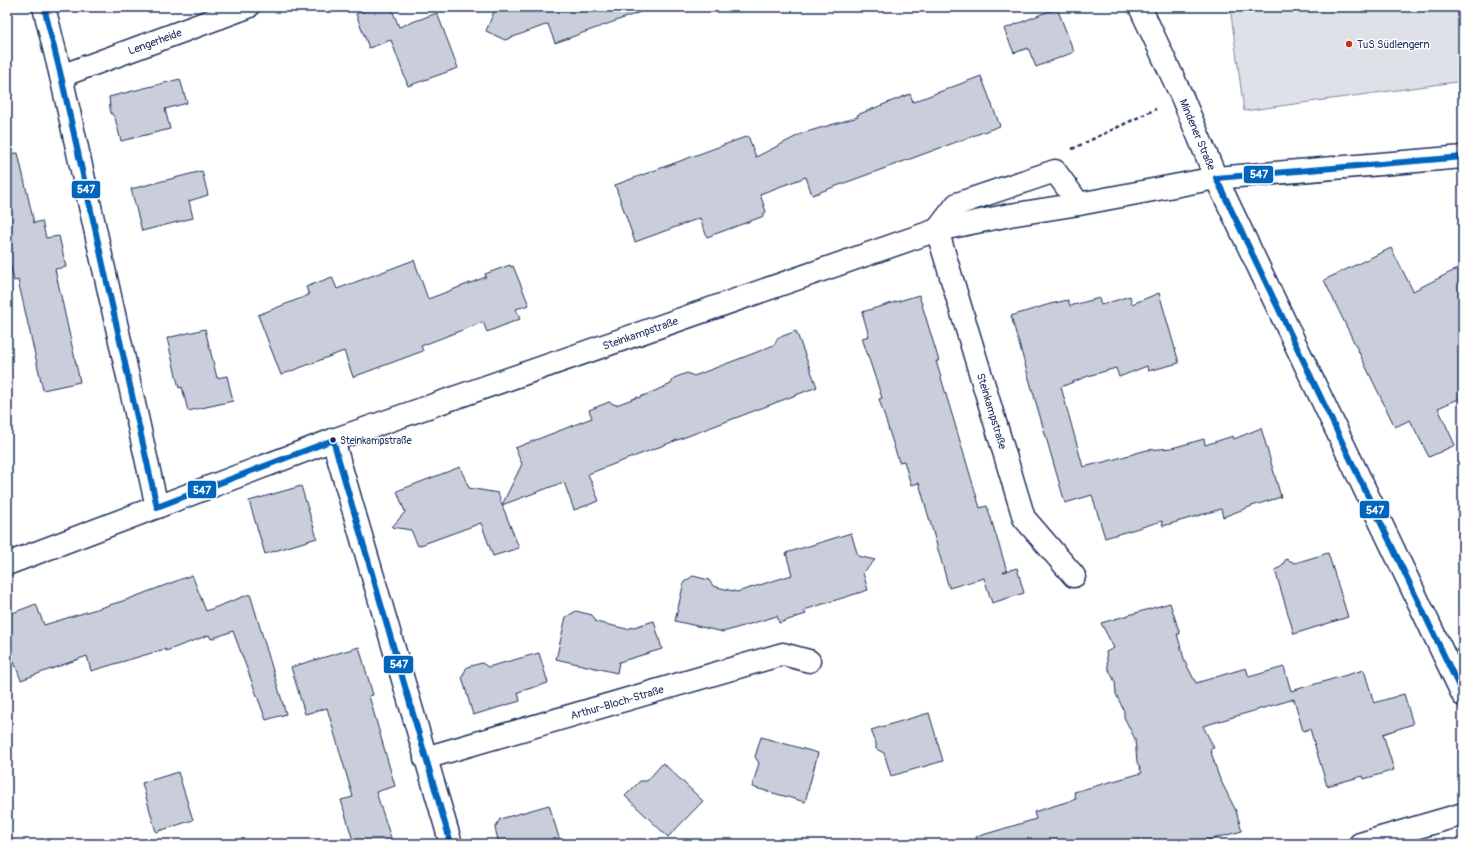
<svg xmlns="http://www.w3.org/2000/svg" width="1470" height="851" font-family="Pangolin,sans-serif">
<style>
.green{fill:#dee1e7;stroke:#7c88a2}
.building{fill:#caceda;stroke:#1b2f5e}
.lines{fill:none;stroke-linecap:round;stroke-linejoin:round}
.minor-casing{stroke:#1b2f5e;stroke-width:25}
.major-casing{stroke:#1b2f5e;stroke-width:25}
.path{stroke:#1b2f5e;stroke-width:2.5;stroke-dasharray:4 3;stroke-linecap:butt}
.minor{stroke:#fff;stroke-width:22}
.major{stroke:#fff;stroke-width:22}
.bus-1-casing{stroke:#fff;stroke-width:9}
.bus-1{stroke:#0065bd;stroke-width:6}
.poi-dot{fill:#c8321e;stroke:#fff;stroke-width:1.5}
.bus-dot{fill:#1b2f5e;stroke:#fff;stroke-width:1.5}
.labels{text-anchor:middle;stroke-width:3;stroke-linejoin:round;paint-order:stroke}
.bus-label{font-size:10px;fill:#1b2f5e;stroke:#fff;text-anchor:start}
.street-label{font-size:11px;fill:#1b2f5e;stroke:#fff}
.poi-label{font-size:11px;fill:#1b2f5e;stroke:#fff;text-anchor:start}
.line-badge{stroke:#fff;stroke-width:1.5}
.badge-label{font-size:11px;text-anchor:middle;font-weight:bold;fill:#fff}
</style>
<rect width="100%" height="100%" fill="#fff"/>
<filter id="ink" filterUnits="userSpaceOnUse"><feTurbulence type="fractalNoise" baseFrequency=".025" numOctaves="2"/><feDisplacementMap in="SourceGraphic" scale="8" xChannelSelector="R" yChannelSelector="G"/><feConvolveMatrix kernelMatrix="1 2 1 2 8 2 1 2 1" color-interpolation-filters="sRGB"/></filter>
<g filter="url(#ink)">
<path class="green" d="M1230,7H1463V81L1244,111Z"/>
<g class="building">
<path d="M375,7H391L399,27L437,13L458,68L408,86L391,40L369,48L356,14Z"/>
<path d="M496,7H646V10L555,43L548,24L505,40L486,31Z"/>
<path d="M1057,8L1074,52L1036,67L1028,48L1014,53L1004,29Z"/>
<path d="M981,76L1000,126L812,195L806,177L760,194L766,212L763,214L764,216L707,237L700,218L635,242L615,185L748,136L756,157L803,133L858,117L857,115L910,94L913,102Z"/>
<path d="M180,79L187,103L165,109L170,129L121,141L115,118L111,113L110,108L109,97Z"/>
<path d="M18,153L34,223L42,221L46,238L59,236L66,267L55,269L80,382L43,390L18,280L14,281L11,267L7,268V154Z"/>
<path d="M202,171L208,195L189,201L193,218L142,231L131,189Z"/>
<path d="M1391,248L1413,291L1463,266V397L1438,408L1455,445L1429,457L1410,420L1395,427L1324,280Z"/>
<path d="M414,260L428,299L486,277L485,274L510,265L511,267L513,266L529,305L516,309L520,319L487,332L483,322L421,346L423,351L353,377L344,351L281,375L258,315L309,295L306,287L332,277L337,289Z"/>
<path d="M1159,293L1179,363L1148,371L1147,366L1119,377L1116,368L1088,376L1061,387L1083,467L1108,461L1147,450L1172,448L1204,439L1205,445L1233,436L1234,439L1261,428L1281,497L1252,506L1223,517L1221,509L1163,526L1162,521L1105,538L1092,495L1065,503L1011,316L1050,304L1068,300L1070,306L1099,298L1101,305L1130,296L1132,304Z"/>
<path d="M919,295L939,361H936L980,508L987,506L1007,571L1003,572L1017,568L1024,593L992,603L984,578L949,588L919,483L911,485L904,461L899,462L879,399L882,398L862,338L869,336L862,312Z"/>
<path d="M205,329L217,378L227,376L233,401L188,411L182,387L179,388L167,338Z"/>
<path d="M796,331L817,387L588,474L599,501L574,510L564,482L502,505L519,548L493,556L481,523L418,546L411,530L392,527L405,512L397,491L460,467L469,488L498,493L502,505L522,464L515,448L592,418L589,410L609,402L616,405L638,397V398L671,384L674,378L687,373L694,376L752,354L774,345L778,338Z"/>
<path d="M301,486L317,538L265,554L249,501Z"/>
<path d="M851,533L858,556L875,560L863,573L868,590L804,610L806,614L779,623L777,616L723,632L675,621L684,582L693,576L709,580L713,586L737,592L792,575L786,553Z"/>
<path d="M1328,553L1348,617L1294,634L1275,570L1281,567L1286,559L1295,563Z"/>
<path d="M192,575L206,611L250,594L286,714L266,720L233,631L211,639L209,635L166,651L165,649L91,671L87,656L21,680L7,644V615L36,604L44,625L126,600Z"/>
<path d="M1170,603L1180,634H1177L1185,662L1196,683L1246,668L1249,677L1284,667L1291,691L1364,670L1374,703L1404,694L1413,724L1383,734L1394,770L1364,779L1363,776L1327,786L1310,729L1303,731L1294,699L1203,726L1214,748L1210,749L1219,777L1236,811L1242,831L1194,844H977L976,837L1036,819L1034,812L1076,799L1074,792L1142,773L1137,762L1135,739L1124,717V711L1116,694L1115,682L1108,668L1106,652L1114,648L1101,623Z"/>
<path d="M576,611L592,615L596,622L627,629L654,621L662,649L619,662L617,673L556,659L566,617Z"/>
<path d="M359,647L373,695L369,696L395,786L376,792L393,844H354L341,800L353,797L327,708L305,714L291,667Z"/>
<path d="M539,653L548,683L518,692L520,701L473,715L462,677L467,667L482,663L488,667Z"/>
<path d="M929,713L943,761L891,776L884,753L876,749V743L871,730Z"/>
<path d="M761,737L818,753L805,802L752,787L759,763L755,757Z"/>
<path d="M663,763L703,801L668,837L625,796L640,781H647Z"/>
<path d="M178,772L193,820L156,832L142,783Z"/>
<path d="M549,805L561,844H507L498,840L495,828L500,819Z"/>
</g>
<g class="lines">
<defs>
<g id="minor">
<path d="M44,7L61,76L157,507"/>
<path id="s1" d="M61,76L248,7"/>
<path d="M333,440L451,844"/>
<path id="s2" d="M7,564L333,440L937,230L1010,215L1079,204L1216,178L1463,157"/>
<path d="M1074,576L1024,518L937,230L957,204L1055,171L1079,204"/>
<path id="s3" d="M425,758L783,654L809,661"/>
<path d="M1360,844L1463,814"/>
</g>
<g id="major">
<path id="s4" d="M1140,7L1182,97L1216,178L1463,695"/>
</g>
</defs>
<use href="#minor" class="minor-casing"/>
<use href="#major" class="major-casing"/>
<path class="path" d="M1072,149L1156,109"/>
<use href="#minor" class="minor"/>
<use href="#major" class="major"/>
<defs>
<g id="bus-1">
<path d="M44,7L61,76L157,507L333,440L451,844"/>
<path d="M1463,157L1216,178L1463,695"/>
</g>
</defs>
<use href="#bus-1" class="bus-1-casing"/>
<use href="#bus-1" class="bus-1"/>
</g>
</g>
<circle class="poi-dot" cx="1349" cy="44" r="4"/>
<circle class="bus-dot" cx="333" cy="440" r="3.5"/>
<g class="labels">
<g class="bus-label">
<text x="340" y="444">Steinkampstraße</text>
</g>
<g class="street-label">
<text dy="4" stroke="none"><textPath href="#s1" startOffset="100">Lengerheide</textPath></text>
<text dy="4" stroke="none"><textPath href="#s4" startOffset="140">Mindener Straße</textPath></text>
<text dy="4" stroke="none"><textPath href="#s2" startOffset="674">Steinkampstraße</textPath></text>
<text transform="translate(992 411) rotate(73)" y="4">Steinkampstraße</text>
<text dy="4" stroke="none"><textPath href="#s3" startOffset="200">Arthur-Bloch-Straße</textPath></text>
</g>
<g class="poi-label">
<text x="1357" y="48">TuS Südlengern</text>
</g>
</g>
<g class="line-badge">
<rect x="1243" y="165" width="31" height="19" rx="4" fill="#0065bd"/>
<rect x="71" y="180" width="30" height="19" rx="4" fill="#0065bd"/>
<rect x="187" y="480" width="30" height="19" rx="4" fill="#0065bd"/>
<rect x="1359" y="500" width="31" height="19" rx="4" fill="#0065bd"/>
<rect x="383" y="655" width="31" height="19" rx="4" fill="#0065bd"/>
</g>
<g class="badge-label">
<text x="1259" y="178">547</text>
<text x="86" y="193">547</text>
<text x="202" y="494">547</text>
<text x="1375" y="514">547</text>
<text x="399" y="668">547</text>
</g>
<rect width="1470" height="851" fill="none" stroke="#fff" stroke-width="24"/>
<rect x="12" y="12" width="1446" height="827" fill="none" stroke="#1b2f5e" stroke-width="1.5" filter="url(#ink)"/>
</svg>
